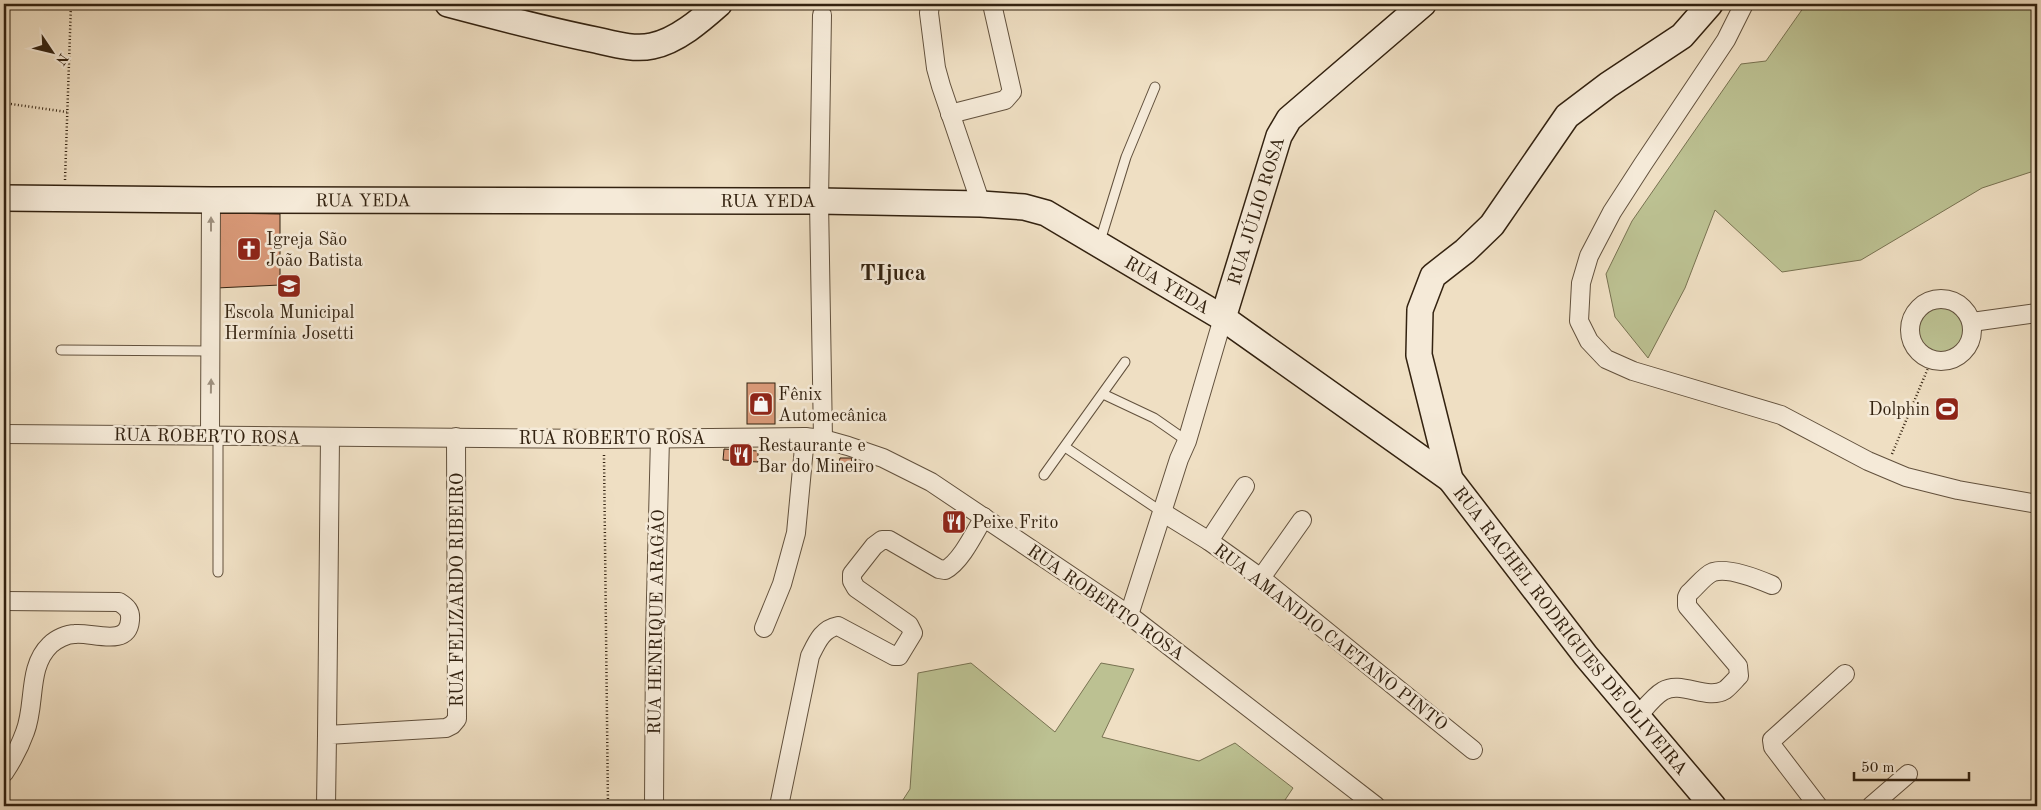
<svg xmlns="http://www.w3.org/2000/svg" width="2041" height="810" font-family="'Old Standard TT',serif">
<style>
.green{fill:#bcc192;stroke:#787251}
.building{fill:#d99978;stroke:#332210}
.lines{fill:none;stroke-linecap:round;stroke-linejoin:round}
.lane-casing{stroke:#62513d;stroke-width:11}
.street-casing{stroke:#62513d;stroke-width:20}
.secondary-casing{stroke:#332210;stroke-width:28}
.path{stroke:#332210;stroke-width:2.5;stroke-dasharray:1 2.5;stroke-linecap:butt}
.lane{stroke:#f5ead8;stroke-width:9}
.street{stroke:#f5ead8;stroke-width:18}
.secondary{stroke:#f5ead8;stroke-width:25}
.oneway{fill:#9e907e}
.labels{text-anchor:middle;stroke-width:5;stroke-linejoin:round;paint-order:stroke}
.street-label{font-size:18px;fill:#332210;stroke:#f5ead8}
.poi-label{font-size:18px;fill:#332210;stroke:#f5ead8;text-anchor:start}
.district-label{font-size:22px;font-weight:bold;fill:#332210;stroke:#f5ead8}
</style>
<rect width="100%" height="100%" fill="#efdfc3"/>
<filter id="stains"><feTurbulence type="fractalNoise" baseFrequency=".004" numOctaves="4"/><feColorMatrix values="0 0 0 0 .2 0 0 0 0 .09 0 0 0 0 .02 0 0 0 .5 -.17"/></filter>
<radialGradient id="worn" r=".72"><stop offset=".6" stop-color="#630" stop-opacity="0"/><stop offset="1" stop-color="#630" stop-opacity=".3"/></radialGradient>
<g class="green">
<path d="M1806,4H2037V170L1982,188L1861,260L1782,272L1715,210L1685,288L1648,358L1615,317L1606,274L1632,221L1741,64L1766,61Z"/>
<circle cx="1940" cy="331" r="24"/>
<path d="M971,663L1055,732L1101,663L1134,669L1102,737L1199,761L1235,743L1293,788L1281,806H899L910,789L918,673Z"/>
</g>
<g class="building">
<path d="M219,213L280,214V285L216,288Z"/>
<rect x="747" y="383" width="28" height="41"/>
<path d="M724,449L758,451V462L723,460Z"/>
<path d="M840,458H852L850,468L839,463Z"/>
<path d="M948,512L965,524L959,533L942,521Z"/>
</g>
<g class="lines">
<defs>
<g id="lane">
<path d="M1100,241L1126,157L1155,87"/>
<path d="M61,350L211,351"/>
<path d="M1103,394L1154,418L1187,441"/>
<path d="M218,435V572"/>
<path d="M1065,447L1162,512"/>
<path d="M1044,475L1125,362"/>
</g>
<g id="street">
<path d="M930,4L929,13L936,68L941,86L981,204"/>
<path d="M1744,4L1726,40L1643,164L1612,212L1589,256L1581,283L1579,321L1589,341L1606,359L1633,371L1781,415L1868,461L1906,477L1958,490L2037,504"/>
<path d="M822,15L819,201L823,439"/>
<path d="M950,114L1005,100L1012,92L992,4"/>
<circle cx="1941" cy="330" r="31"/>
<path d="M1972,322L2037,313"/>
<path d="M4,434L604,439L805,437L823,439L848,446L883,458L931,482L1129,615L1376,806"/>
<path d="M210,435L211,200"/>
<path d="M1162,512L1209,541L1261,578L1473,750"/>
<path d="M1209,541L1245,486"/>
<path d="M1261,578L1302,520"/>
<path d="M4,601L119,602C127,607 131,611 130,620C128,648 92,632 75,634C67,634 56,639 50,645C27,667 36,704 25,732C20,746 12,761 4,773"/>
<path d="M1129,615L1179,459L1187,441L1223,318"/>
<path d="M764,628L782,584L796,533L805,437"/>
<path d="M1638,716C1645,708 1654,696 1663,691C1681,680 1707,701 1725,690C1730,686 1735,680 1739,676L1738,666L1687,606V597L1689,593C1696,587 1705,575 1713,572C1728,567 1758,579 1772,585"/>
<path d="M327,735L330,437"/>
<path d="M326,806L327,735L446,728L452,725L457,719L456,437"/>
<path d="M654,806L655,638L660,438"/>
<path d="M779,806L810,656C817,642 822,629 838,626L894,656H899L913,633L909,625L856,588L852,581V574L874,546L882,540H889L939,569L945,570C961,562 975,532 984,517"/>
<path d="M1818,806L1773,747L1772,740L1845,674"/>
<path d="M1871,806L1908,774"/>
</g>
<g id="secondary">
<path d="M448,4C497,17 546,30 596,40C614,44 634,50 652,46C677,41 701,20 719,4"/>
<path id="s1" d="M1710,4L1682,36L1608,85L1567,116L1492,225L1465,251L1433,276L1420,310L1419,355L1450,479L1586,656L1713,806"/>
<path id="s2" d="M4,198L211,200L819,201L981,204L1024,207L1046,213L1223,318L1450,479"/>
<path id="s3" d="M1223,318L1279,136L1289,119L1423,4"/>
</g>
</defs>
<use href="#lane" class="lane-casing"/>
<use href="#street" class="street-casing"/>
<use href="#secondary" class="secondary-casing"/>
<g class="path">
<path d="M4,103L67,112"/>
<path d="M65,180L71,4"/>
<path d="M1892,454L1931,361"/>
<path d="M604,455L608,806"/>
</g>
<use href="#lane" class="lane"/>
<use href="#street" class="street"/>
<use href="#secondary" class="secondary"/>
</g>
<defs><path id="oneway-solid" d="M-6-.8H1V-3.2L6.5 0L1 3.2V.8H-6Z" transform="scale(1.25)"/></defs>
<g class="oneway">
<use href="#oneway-solid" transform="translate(211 224) rotate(-90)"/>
<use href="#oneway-solid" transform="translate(211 386) rotate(-89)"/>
</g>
<defs>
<symbol id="church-square" viewBox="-11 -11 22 22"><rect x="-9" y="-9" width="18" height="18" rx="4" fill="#8f2418" stroke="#f5ead8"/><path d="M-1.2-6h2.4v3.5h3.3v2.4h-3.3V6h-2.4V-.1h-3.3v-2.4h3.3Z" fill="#fff"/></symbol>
<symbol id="school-square" viewBox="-11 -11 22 22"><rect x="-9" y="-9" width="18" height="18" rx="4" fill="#8f2418" stroke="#f5ead8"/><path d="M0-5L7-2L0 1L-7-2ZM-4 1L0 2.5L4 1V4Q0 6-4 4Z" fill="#fff"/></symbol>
<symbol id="shop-square" viewBox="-11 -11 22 22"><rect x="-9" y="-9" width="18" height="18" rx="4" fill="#8f2418" stroke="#f5ead8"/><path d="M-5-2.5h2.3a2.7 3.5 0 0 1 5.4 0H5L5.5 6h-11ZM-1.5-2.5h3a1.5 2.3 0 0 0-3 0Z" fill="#fff"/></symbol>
<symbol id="stadium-square" viewBox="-11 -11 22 22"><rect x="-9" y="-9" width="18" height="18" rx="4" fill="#8f2418" stroke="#f5ead8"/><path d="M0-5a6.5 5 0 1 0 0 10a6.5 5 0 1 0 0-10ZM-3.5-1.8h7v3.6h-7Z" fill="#fff"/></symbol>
<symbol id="restaurant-square" viewBox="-11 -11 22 22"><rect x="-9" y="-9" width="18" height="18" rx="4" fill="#8f2418" stroke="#f5ead8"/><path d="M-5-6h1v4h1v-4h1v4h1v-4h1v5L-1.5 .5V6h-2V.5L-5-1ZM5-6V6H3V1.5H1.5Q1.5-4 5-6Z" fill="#fff"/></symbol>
</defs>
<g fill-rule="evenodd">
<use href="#church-square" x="235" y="235" width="28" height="28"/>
<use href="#school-square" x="275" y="272" width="28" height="28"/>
<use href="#shop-square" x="747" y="390" width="28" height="28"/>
<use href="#stadium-square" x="1933" y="395" width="28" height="28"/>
<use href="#restaurant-square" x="727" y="441" width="28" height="28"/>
<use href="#restaurant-square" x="940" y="508" width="28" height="28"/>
</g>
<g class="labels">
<g class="street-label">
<text dy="6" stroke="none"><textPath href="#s2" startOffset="359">RUA YEDA</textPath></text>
<text dy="6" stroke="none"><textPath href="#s2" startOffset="764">RUA YEDA</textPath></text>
<text dy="6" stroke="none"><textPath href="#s3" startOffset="112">RUA JÚLIO ROSA</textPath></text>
<text dy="6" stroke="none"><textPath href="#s2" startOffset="1184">RUA YEDA</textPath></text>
<text transform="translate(207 436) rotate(1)" y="6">RUA ROBERTO ROSA</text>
<text x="612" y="444">RUA ROBERTO ROSA</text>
<text transform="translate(457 590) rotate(-90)" y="6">RUA FELIZARDO RIBEIRO</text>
<text transform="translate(1106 602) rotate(35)" y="6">RUA ROBERTO ROSA</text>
<text transform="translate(656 622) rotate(-89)" y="6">RUA HENRIQUE ARAGÃO</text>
<text dy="6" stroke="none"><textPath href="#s1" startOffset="796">RUA RACHEL RODRIGUES DE OLIVEIRA</textPath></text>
<text transform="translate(1331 637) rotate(38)" y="6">RUA AMANDIO CAETANO PINTO</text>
</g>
<g class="poi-label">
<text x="266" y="245">Igreja São<tspan x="266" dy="21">João Batista</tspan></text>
<text x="289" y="318" text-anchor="middle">Escola Municipal<tspan x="289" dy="21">Hermínia Josetti</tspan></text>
<text x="778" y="400">Fênix<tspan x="778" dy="21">Automecânica</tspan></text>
<text x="1930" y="415" text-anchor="end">Dolphin</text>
<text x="758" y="451">Restaurante e<tspan x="758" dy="21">Bar do Mineiro</tspan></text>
<text x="972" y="528">Peixe Frito</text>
</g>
<g class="district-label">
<text x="893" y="280">TIjuca</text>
</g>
</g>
<rect width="2041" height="810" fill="none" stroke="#efdfc3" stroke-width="20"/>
<rect x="5" y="5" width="2031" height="800" fill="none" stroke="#332210" stroke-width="2.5"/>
<rect x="10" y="10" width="2021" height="790" fill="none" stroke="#332210"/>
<g transform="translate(52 52) rotate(125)" stroke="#f5ead8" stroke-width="4" paint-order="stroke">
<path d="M0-4L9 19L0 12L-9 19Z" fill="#332210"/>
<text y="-8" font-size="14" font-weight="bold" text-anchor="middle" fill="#332210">N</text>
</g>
<path d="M1854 772v8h115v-8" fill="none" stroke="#332210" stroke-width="2.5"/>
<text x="1861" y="772" font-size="15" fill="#332210" stroke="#f5ead8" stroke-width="4" paint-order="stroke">50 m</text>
<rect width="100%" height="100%" filter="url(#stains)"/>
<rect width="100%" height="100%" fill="url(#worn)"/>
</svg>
